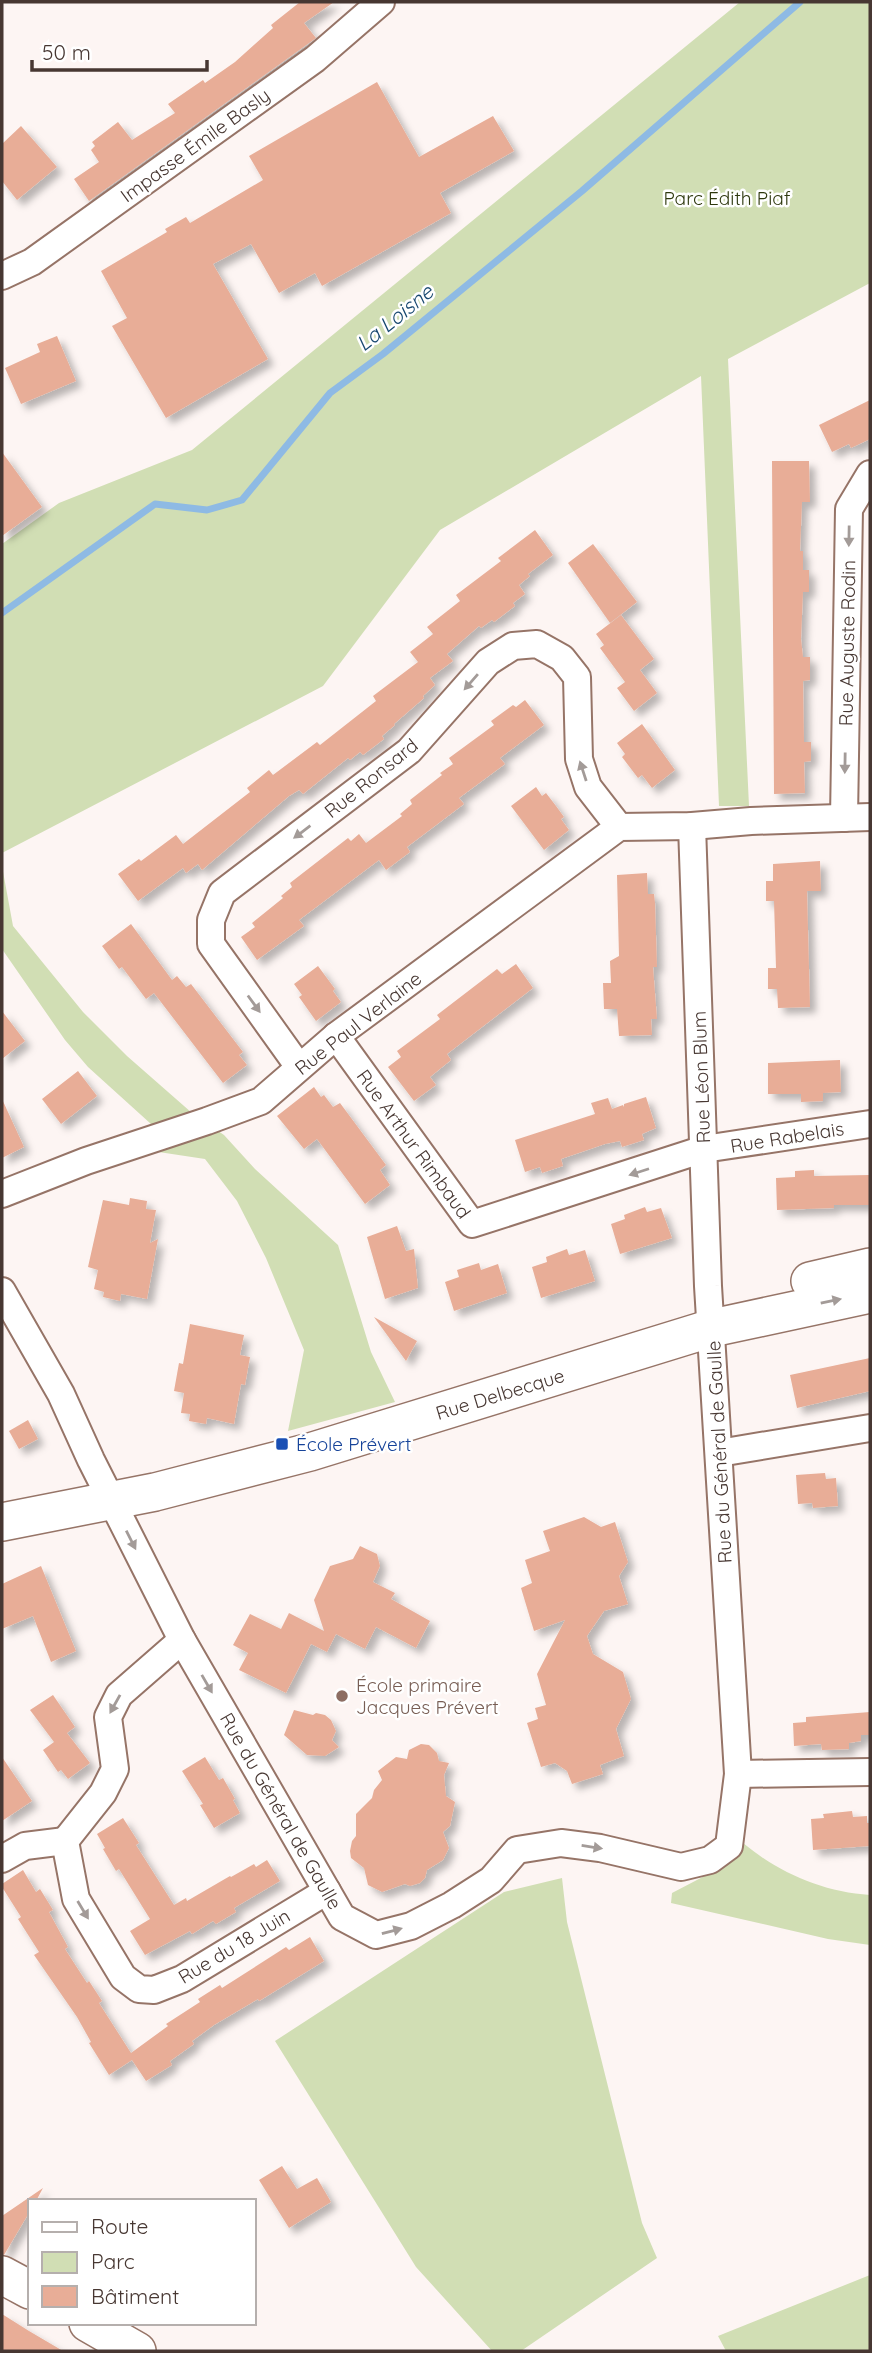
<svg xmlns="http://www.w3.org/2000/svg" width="872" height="2353" font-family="Quicksand,sans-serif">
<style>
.green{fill:#d1deb4}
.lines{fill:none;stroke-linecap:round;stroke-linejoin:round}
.stream{stroke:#8ebae4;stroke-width:7}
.building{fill:#e8ad97;filter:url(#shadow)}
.street-casing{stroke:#967467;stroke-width:30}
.secondary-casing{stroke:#967467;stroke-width:40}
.street{stroke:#fff;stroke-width:26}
.secondary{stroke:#fff;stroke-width:37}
.oneway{fill:#a39b98}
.transit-dot{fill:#1a4fb4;stroke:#fff;stroke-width:2.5}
.education-dot{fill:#8d6e63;stroke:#fff;stroke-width:2.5}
.labels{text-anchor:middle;stroke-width:5;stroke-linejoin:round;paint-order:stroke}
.street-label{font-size:19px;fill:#473732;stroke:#fff}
.park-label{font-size:19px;fill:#2e380e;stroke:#fff}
.transit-label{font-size:19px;fill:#164399;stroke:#fff;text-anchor:start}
.education-label{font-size:19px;fill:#785e54;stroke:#fff;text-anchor:start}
.water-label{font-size:21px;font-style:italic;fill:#184870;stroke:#fff}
</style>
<defs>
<filter id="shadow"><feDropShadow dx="6" dy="6" stdDeviation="3.5" flood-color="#0004"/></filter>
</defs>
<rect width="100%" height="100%" fill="#fdf5f3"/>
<g class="green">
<path d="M740,2H870V283L728,359L749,806H719L701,376L440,530L323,686L2,853V544L59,503L192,450Z"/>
<path d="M2,866L13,926L83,1012L127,1056L192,1113L224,1135L255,1169L338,1245L371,1352L395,1402L288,1431L304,1350L266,1258L237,1201L205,1159L152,1151L151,1124L88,1067L65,1040L2,949Z"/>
<path d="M743,1843C779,1873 823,1892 870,1895V1945L828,1939L671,1903L672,1893L718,1869Z"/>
<path d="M562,1878L567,1922L642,2223L657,2258L521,2351H492L416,2267L275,2041L504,1892Z"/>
<path d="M870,2275V2351H726L718,2336Z"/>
</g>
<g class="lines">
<path class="stream" d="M2,613L155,504L207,510L242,500L330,393L383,354L582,191L800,2"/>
</g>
<g class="building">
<path d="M300,2H334L304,23L316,38L89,201L74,179L99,162L91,150L95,146L92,142L118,122L132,140L175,113L168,104L203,80L205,83L235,62L273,28L271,25Z"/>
<path d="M377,82L419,157L493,116L514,151L440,193L451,213L322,286L315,273L279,293L251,244L213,264L268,359L166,418L112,326L127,318L101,271L167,232L165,229L186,217L190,223L263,180L249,156Z"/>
<path d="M21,126L57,167L17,200L2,181V144Z"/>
<path d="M57,336L76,381L21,404L5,368L40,352L37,344Z"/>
<path d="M870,400V439L851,448L849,444L832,452L819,425Z"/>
<path d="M2,452L42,507L2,536Z"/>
<path d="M772,461H809L810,502H802L800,551H803V570H809V592H803L801,639L803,657H810V680L803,681L804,742H811V761L804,762L805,793L774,794Z"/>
<path d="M535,530L553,555L528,574L530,576L519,585L525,594L513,603L515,606L494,622L492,620L481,628L479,626L447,654L453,661L430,678L435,685L423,696L424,698L394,724L395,725L382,736L384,739L363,755L360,752L350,760L348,758L303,794L299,790L289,796L202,870L198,864L186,873L183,868L138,901L118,874L139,859L141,861L176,835L183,844L250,792L247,788L269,770L273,775L317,742L320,745L376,701L373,696L418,662L410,652L433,634L427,627L460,601L456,595L501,561L498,558Z"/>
<path d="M593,544L637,602L610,623L568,563Z"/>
<path d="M621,615L654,659L640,670L657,693L634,711L617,688L625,682L600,648L604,645L596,634Z"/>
<path d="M525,700L544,725L500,758L505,764L459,798L464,804L407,847L410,852L386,870L379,860L299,920L304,926L257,960L241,937L255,927L252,923L283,898L281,896L292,887L290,883L348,838L351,841L359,834L366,843L402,816L400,814L412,804L410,800L442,775L440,773L453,764L449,758L494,725L491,721L513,705L516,707Z"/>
<path d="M642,724L675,770L652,788L642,775L638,778L622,757L625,754L617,743Z"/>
<path d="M536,787L542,796L546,793L556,806L564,817L561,819L569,830L544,850L511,806Z"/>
<path d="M820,861L821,891H807L810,1007L778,1008L777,989H768V968H776L774,901H766V881H773V864Z"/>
<path d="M647,873L648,894H654L655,903L657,967H653L657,1019H651L652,1035L619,1036L617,1009H604L603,983H611L610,961L619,956L617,875Z"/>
<path d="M131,924L172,980L177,976L186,987L191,984L243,1052L239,1055L247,1065L223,1083L154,993L146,999L122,967L119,969L102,946Z"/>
<path d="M516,964L533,988L447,1054L451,1060L430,1077L436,1085L414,1101L388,1067L401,1057L397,1051L440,1019L437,1015L497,969L502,974Z"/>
<path d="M318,966L335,989L333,991L341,1002L316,1021L299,997L302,995L294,984Z"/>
<path d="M2,1011L25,1041L2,1059Z"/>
<path d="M840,1060L841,1092L823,1093V1101L801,1102V1094H768V1063Z"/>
<path d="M78,1071L97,1096L61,1124L42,1099Z"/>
<path d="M314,1087L321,1097L324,1095L333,1107L340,1103L386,1165L380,1170L390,1185L365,1204L317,1139L304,1149L277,1116Z"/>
<path d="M646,1097L656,1128L642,1134L644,1140L622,1147L620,1141L605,1144L561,1159L563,1166L542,1173L540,1167L525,1172L515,1140L595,1114L591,1103L608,1098L612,1109L623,1105L624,1107V1104Z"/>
<path d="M2,1099L24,1147L2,1158Z"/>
<path d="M814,1170V1176L870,1175V1205H834V1208L777,1210L776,1178L795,1177V1171Z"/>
<path d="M130,1198L147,1201L146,1209L156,1210L150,1243L158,1239L147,1299L121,1294L120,1301L103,1297L104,1292L94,1289L98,1270L88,1267L103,1200L129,1205Z"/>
<path d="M645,1207L647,1212L661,1208L672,1238L620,1254L611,1224L625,1219L624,1215Z"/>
<path d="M397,1226L406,1251L414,1249L418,1288L385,1299L367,1237Z"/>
<path d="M567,1249L569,1255L585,1250L595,1281L541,1298L532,1267L547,1262L546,1257Z"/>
<path d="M479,1263L481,1270L498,1264L507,1293L454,1311L445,1282L459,1277L457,1270Z"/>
<path d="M374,1317L417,1341L406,1361Z"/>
<path d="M190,1324L244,1335L240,1355L250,1357L245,1385L241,1384L234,1424L207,1418L206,1424L189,1421L190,1414L181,1413L184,1393L174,1391L179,1363L183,1364Z"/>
<path d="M870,1358V1391L797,1408L790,1375Z"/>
<path d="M28,1420L38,1439L19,1449L9,1431Z"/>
<path d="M825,1473L826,1479L836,1478L838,1506L813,1508L812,1503L798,1504L796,1475Z"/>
<path d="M584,1517L601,1527L615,1522L628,1562L619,1576L628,1604L604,1611L587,1636L593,1654L623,1672L631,1699L616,1729L624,1756L600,1765L603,1774L572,1784L567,1771L555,1763L541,1767L527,1723L538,1719L535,1708L546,1705L537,1674L565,1620L534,1631L521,1588L532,1583L525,1560L550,1551L543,1531Z"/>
<path d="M360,1546L377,1554L380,1566L373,1582L395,1593L391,1599L430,1621L416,1648L376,1627L365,1649L336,1634L327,1652L311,1644L286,1693L239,1670L248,1653L233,1645L250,1614L281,1629L289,1613L324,1631L314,1600L330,1566L353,1559Z"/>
<path d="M41,1566L76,1651L51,1662L33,1616L2,1629V1584Z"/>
<path d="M53,1695L75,1727L63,1736L67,1733L90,1763L68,1779L61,1770L58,1772L43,1750L54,1742L30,1710Z"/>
<path d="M294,1710L313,1715L316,1713L325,1715L331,1720L336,1731L332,1740L339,1747L325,1756L307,1755L284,1735Z"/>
<path d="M870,1712V1735H861V1741L849,1743V1749L822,1750L821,1744L794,1746L793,1723L806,1722V1717Z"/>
<path d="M421,1744L429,1745L437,1753L439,1761L449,1763L444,1775L446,1796L455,1802L450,1826L443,1832L449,1848L443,1860L427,1870L425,1878L420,1883L410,1886L405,1884L382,1892L368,1885L364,1868L351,1858L350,1851L352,1841L356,1836V1814L372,1798L374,1790L382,1780L378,1771L396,1757L407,1759L409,1750Z"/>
<path d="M2,1757L32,1801L2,1821Z"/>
<path d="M205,1757L219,1780L223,1778L235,1799L233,1800L240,1813L214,1828L200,1805L203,1804L182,1771Z"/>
<path d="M852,1811L853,1817L867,1816V1823H870V1846L813,1850L811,1819L824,1818L823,1814Z"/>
<path d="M123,1818L139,1843L136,1845L174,1905L186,1898L187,1901L230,1876L231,1877L254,1864L256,1867L267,1860L280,1881L234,1908L236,1912L216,1924L213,1921L192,1934L190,1931L145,1955L130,1931L150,1919L119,1869L116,1871L103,1849L105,1848L97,1834Z"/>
<path d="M23,1870L36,1892L40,1889L53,1910L49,1912L68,1947L65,1949L87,1983L89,1981L102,2001L99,2003L131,2053L168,2026L166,2024L200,2002L198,1999L220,1985L222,1988L286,1947L289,1950L310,1937L324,1961L259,2001L258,1999L214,2025L192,2041L194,2044L170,2061L172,2065L146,2081L132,2060L109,2075L89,2043L91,2042L77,2017L34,1955L39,1952L18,1919L21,1917L2,1887V1884Z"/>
<path d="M282,2166L297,2189L317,2178L331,2202L289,2228L259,2180Z"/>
<path d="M43,2188L36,2201H30V2211L4,2255L2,2254V2216Z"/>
<path d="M2,2314L29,2331L63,2351H2Z"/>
</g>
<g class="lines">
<defs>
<g id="street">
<path d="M2,276L32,262L315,59L381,2"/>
<path d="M844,818L849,509L870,474"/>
<path d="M336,1036L472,1224L704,1149L870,1124"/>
<path d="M299,1067L211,944V920L222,893L409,751L488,662L513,646L537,644L562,658L577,677L579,759L588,787L619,827"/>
<path d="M2,1194L86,1161L207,1121L261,1101L336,1036L619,827L692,826L751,821L870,817"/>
<path d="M2,1291L61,1394L91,1460L182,1640L342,1917L376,1935L411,1926L452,1905L491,1880L517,1850L561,1843L600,1848L681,1867L710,1860L729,1846L738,1774L708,1286L692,826"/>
<path d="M719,1453L870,1428"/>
<path d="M182,1640L119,1695L108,1717L115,1769L103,1793L65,1841L76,1899L123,1977L139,1989L154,1990L182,1979L327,1891"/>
<path d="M738,1774L870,1772"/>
<path d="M2,1859L25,1846L65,1841"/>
</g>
<g id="secondary">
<path d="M810,1281L870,1267"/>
<path d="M2,1522L155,1492L310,1452L712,1328L870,1294"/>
<path d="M2,2275L30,2290"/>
<path d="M88,2323L137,2351"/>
</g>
</defs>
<use href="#street" class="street-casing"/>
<use href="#secondary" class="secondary-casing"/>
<use href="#street" class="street"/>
<use href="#secondary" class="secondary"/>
</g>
<defs><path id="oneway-solid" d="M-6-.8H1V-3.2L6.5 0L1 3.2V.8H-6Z" transform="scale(1.75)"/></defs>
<g class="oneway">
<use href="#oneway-solid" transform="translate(849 536) rotate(91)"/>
<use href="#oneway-solid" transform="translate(471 682) rotate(131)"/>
<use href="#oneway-solid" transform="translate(845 763) rotate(91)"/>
<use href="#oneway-solid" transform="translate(583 771) rotate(-108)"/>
<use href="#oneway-solid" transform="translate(302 832) rotate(143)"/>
<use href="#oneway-solid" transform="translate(254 1004) rotate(54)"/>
<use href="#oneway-solid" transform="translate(639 1172) rotate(162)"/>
<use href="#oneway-solid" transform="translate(831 1301) rotate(-12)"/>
<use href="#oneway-solid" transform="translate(131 1540) rotate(63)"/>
<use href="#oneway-solid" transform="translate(207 1684) rotate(60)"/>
<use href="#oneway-solid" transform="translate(115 1704) rotate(119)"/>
<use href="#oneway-solid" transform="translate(592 1847) rotate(9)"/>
<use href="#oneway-solid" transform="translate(83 1910) rotate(59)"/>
<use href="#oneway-solid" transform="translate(392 1931) rotate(-15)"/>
</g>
<rect class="transit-dot" x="275" y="1437" width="14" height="14" rx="3.5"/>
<circle class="education-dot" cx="342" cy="1696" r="7"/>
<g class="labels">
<g class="street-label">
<text transform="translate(195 145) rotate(-36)" y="7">Impasse Émile Basly</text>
<text transform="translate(847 643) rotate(-89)" y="7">Rue Auguste Rodin</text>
<text transform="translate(371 778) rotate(-39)" y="7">Rue Ronsard</text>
<text transform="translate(358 1023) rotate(-38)" y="7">Rue Paul Verlaine</text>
<text transform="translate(701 1077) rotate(-92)" y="7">Rue Léon Blum</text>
<text transform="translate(787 1137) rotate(-9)" y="7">Rue Rabelais</text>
<text transform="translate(414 1144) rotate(54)" y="7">Rue Arthur Rimbaud</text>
<text transform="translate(500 1394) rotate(-17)" y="7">Rue Delbecque</text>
<text transform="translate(719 1452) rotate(-93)" y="7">Rue du Général de Gaulle</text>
<text transform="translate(281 1811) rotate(60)" y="7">Rue du Général de Gaulle</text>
<text transform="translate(234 1946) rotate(-31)" y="7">Rue du 18 Juin</text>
</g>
<g class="park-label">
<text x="727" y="205">Parc Édith Piaf</text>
</g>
<g class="transit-label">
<text x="296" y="1451">École Prévert</text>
</g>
<g class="education-label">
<text x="356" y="1692">École primaire<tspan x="356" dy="22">Jacques Prévert</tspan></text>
</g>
<g class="water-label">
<text transform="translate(395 318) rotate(-39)" y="7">La Loisne</text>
</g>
</g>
<rect width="872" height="2353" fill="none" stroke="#473732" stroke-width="7"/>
<rect x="28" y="2199" width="228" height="126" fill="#ffffff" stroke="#b5afad" stroke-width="2"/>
<rect x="42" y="2222" width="35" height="10" fill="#ffffff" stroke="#b5afad" stroke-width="2"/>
<text x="91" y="2234" font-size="21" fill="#473732">Route</text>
<rect x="42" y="2252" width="35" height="21" fill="#d1deb4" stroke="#b5afad" stroke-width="2"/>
<text x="91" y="2269" font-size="21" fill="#473732">Parc</text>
<rect x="42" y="2286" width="35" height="21" fill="#e8ad97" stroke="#b5afad" stroke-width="2"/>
<text x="91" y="2304" font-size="21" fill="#473732">Bâtiment</text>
<path d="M32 60v10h175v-10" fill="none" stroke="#473732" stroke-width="3.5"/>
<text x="42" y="60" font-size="21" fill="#473732" stroke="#ffffff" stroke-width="5" paint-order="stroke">50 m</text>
</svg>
